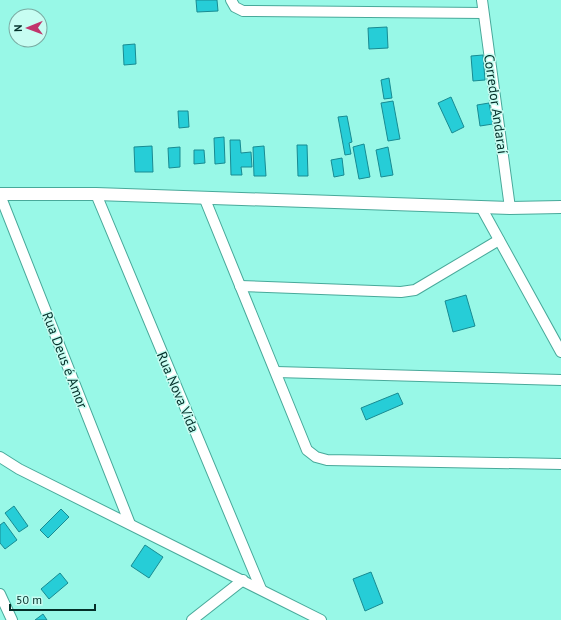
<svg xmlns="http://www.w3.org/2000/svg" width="561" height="620" font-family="'PT Sans',sans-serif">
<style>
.building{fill:#26cdd7;stroke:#188b92}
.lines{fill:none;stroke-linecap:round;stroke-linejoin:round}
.minor-casing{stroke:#48a99a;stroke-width:12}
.tertiary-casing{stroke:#48a99a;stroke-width:14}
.minor{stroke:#fff;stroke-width:10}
.tertiary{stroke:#fff;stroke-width:12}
.labels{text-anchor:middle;stroke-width:3;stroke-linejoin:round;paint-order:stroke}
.street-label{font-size:14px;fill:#042f29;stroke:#c7fdf2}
</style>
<rect width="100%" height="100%" fill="#98f8e7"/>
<g class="building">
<path d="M196,0H217L218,11L197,12Z"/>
<path d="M387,27L388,48L369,49L368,28Z"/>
<path d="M135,44L136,64L124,65L123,45Z"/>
<path d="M483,55L485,80L473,81L471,56Z"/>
<path d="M389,78L392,98L384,99L381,80Z"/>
<path d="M451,97L464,127L452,133L438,103Z"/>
<path d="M393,101L400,139L388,141L381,103Z"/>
<path d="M489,103L493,124L480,126L477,105Z"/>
<path d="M178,111H188L189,127L179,128Z"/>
<path d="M347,116L352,142L349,143L351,154L345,155L338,117Z"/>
<path d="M224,137L225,163L215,164L214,138Z"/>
<path d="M230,140H240L241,153L251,152L252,167H241L242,175H231Z"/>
<path d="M364,144L370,177L359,179L353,147Z"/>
<path d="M297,145H307L308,176H298Z"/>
<path d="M152,146L153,172H135L134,147Z"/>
<path d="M264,146L266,176H254L253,147Z"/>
<path d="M180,147V167L169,168L168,148Z"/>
<path d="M388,147L393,175L381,177L376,150Z"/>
<path d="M194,150H204L205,163L194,164Z"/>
<path d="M342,158L344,175L334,177L331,160Z"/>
<path d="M466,295L475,326L453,332L445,301Z"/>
<path d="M398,393L403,404L366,420L361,408Z"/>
<path d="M14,506L28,526L19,532L5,513Z"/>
<path d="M61,509L69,517L48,538L40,530Z"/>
<path d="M4,522L17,540L5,549L0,543V525Z"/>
<path d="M145,545L163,557L149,578L131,566Z"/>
<path d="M371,572L383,603L365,611L353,579Z"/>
<path d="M60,573L68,583L49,599L41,589Z"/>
<path d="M43,614L47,620H35Z"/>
</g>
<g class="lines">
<defs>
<g id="minor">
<path d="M231,0L235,7L243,11L483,13"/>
<path d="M482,0L510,208"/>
<path d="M96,194L261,589"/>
<path d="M0,195L130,524"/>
<path d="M204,197L307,450L316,457L327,460L561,464"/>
<path d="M481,207L561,352"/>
<path d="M240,286L401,292L415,290L499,240"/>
<path d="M276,372L561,380"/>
<path d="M0,457L19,469L321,620"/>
<path d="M0,594L12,620"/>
<path d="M192,620L243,580"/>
</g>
<path id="tertiary" d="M0,194H96L510,208L561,207"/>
</defs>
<use href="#minor" class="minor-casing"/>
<use href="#tertiary" class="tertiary-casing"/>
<use href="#minor" class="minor"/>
<use href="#tertiary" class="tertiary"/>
</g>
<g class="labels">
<g class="street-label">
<text transform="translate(496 104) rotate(82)" y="5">Corredor Andaraí</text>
<text transform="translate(65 360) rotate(69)" y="5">Rua Deus é Amor</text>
<text transform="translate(178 392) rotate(67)" y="5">Rua Nova Vida</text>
</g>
</g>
<g transform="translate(28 28) rotate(269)"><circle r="19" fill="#c7fdf2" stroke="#79aba2"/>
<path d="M0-3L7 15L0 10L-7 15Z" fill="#c1366c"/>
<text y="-6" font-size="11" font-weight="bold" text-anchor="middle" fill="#042f29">N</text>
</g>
<path d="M10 604v6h85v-6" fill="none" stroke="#042f29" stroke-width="2"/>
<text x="16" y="604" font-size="12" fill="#042f29" stroke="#c7fdf2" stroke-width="3" paint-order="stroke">50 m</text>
</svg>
